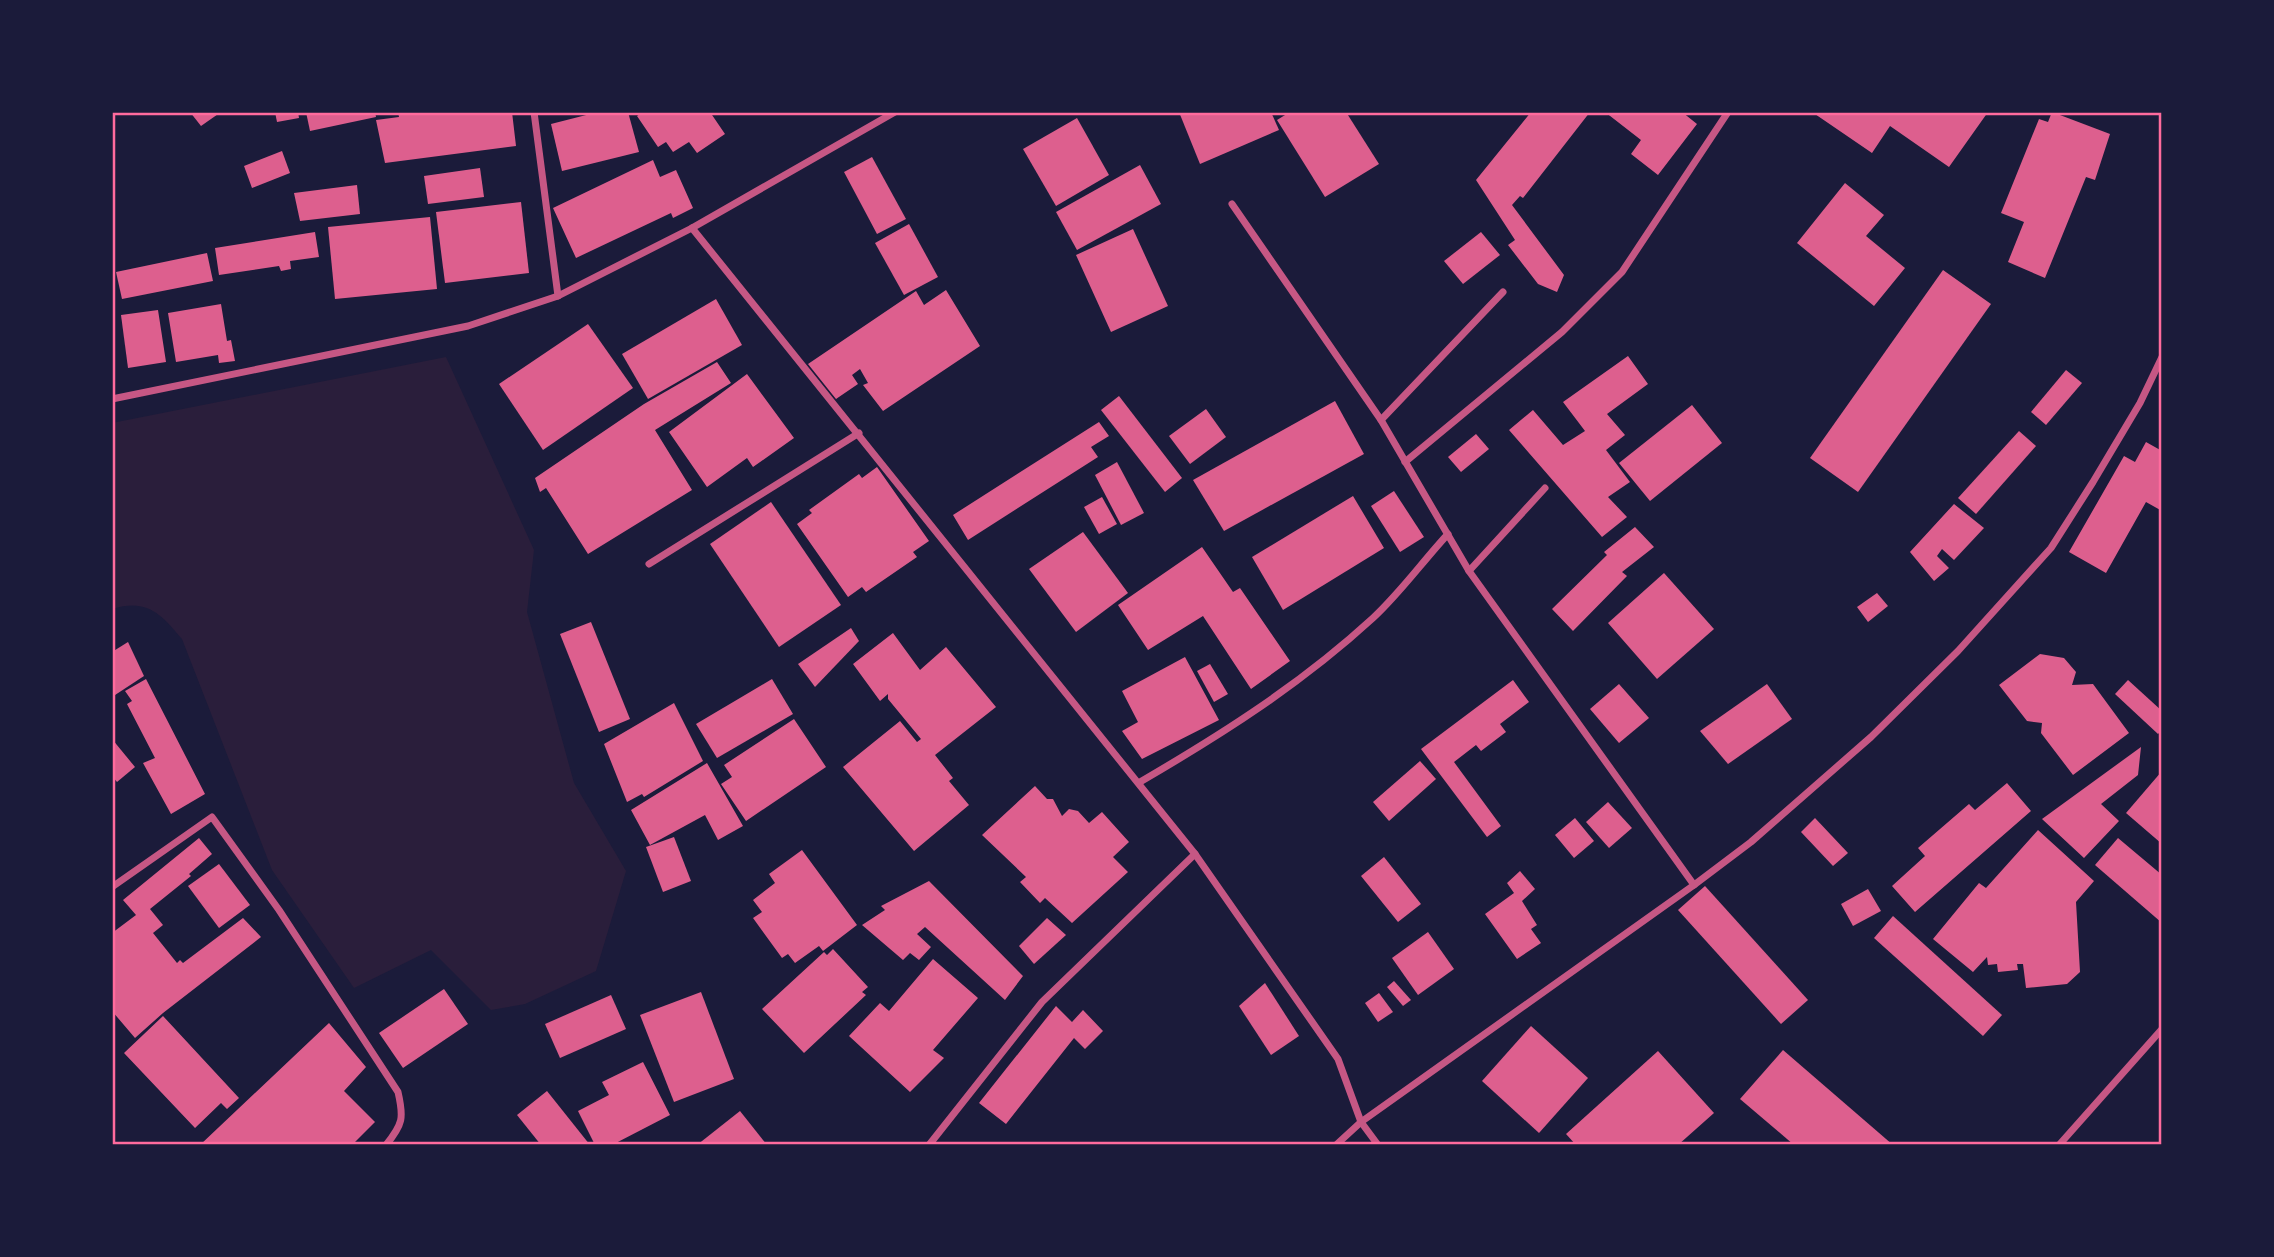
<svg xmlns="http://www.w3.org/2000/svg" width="2274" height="1257" font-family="Georgia,serif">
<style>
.green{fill:#2a1e3b}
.building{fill:#dd5f8e}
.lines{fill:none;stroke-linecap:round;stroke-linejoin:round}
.minor{stroke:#c65784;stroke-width:7}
.neatline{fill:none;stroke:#ff6b9d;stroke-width:2.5}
</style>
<rect width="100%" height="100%" fill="#1b1b3a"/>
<path class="green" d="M446,357L534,550L527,612L574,783L626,871L596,971L525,1004L491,1010L431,950L354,988L272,870L182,639C161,614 147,598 112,609V423Z"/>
<g class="building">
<path d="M190,112H221L201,126Z"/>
<path d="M275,112H298L299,118L277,122Z"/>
<path d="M306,112H375L376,117L310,131Z"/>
<path d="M398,112H512L516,146L385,163L376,120L399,117Z"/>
<path d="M598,112H628L639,152L562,171L551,124Z"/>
<path d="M643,112H710L725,134L697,153L689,142L673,152L666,142L658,147L637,116Z"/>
<path d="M1179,112H1271L1279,130L1200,164Z"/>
<path d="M1290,112H1346L1379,164L1325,197L1277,120Z"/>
<path d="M1531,112H1590L1523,198L1520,196L1512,205L1564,275L1557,292L1538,284L1508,245L1515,240L1476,180Z"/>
<path d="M1605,112H1682L1697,124L1658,175L1631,154L1641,140Z"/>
<path d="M1812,112H1988L1949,167L1890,126L1872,153Z"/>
<path d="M2052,112L2110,134L2095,180L2086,177L2045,278L2008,262L2024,222L2001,213L2039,119L2048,122Z"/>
<path d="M1077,118L1109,175L1056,206L1023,149Z"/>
<path d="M282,151L290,173L252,188L244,166Z"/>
<path d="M872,157L906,219L877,234L844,172Z"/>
<path d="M653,160L660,177L676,170L693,208L673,218L671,213L576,258L553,208Z"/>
<path d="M1140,165L1161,204L1077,250L1056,212Z"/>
<path d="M480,168L484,197L428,204L424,176Z"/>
<path d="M1845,183L1884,215L1866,236L1905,268L1874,306L1797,243Z"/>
<path d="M357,185L360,214L300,221L294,193Z"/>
<path d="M521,202L529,273L445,283L436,212Z"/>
<path d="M430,217L437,289L335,299L328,227Z"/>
<path d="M909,224L938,277L904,295L875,243Z"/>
<path d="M1133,229L1168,306L1111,332L1076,255Z"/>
<path d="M315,232L319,257L290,261L291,269L281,271L279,266L219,275L215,248Z"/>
<path d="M1481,232L1500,255L1463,284L1444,261Z"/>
<path d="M207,253L213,281L122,299L116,272Z"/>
<path d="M1943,270L1991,304L1858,492L1810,458Z"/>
<path d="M946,290L980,346L883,411L863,385L868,383L860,369L852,375L858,384L836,399L808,364L916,291L924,305Z"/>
<path d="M716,299L742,345L648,399L622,354Z"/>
<path d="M221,304L227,341L231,340L235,361L219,363L218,355L176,362L168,313Z"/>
<path d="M158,310L166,362L128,368L121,315Z"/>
<path d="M588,324L633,388L543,450L499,384Z"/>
<path d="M1628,356L1648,384L1607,414L1625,435L1606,450L1630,482L1608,497L1627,517L1602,537L1509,430L1533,410L1563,445L1585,431L1563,402Z"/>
<path d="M717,362L731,383L655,430L692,490L588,554L546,488L540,492L535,478L644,404Z"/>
<path d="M2066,370L2082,383L2046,425L2031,412Z"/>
<path d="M747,374L794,438L753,467L747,458L707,487L669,432Z"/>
<path d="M1119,396L1182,478L1165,492L1101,410Z"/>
<path d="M1335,401L1364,454L1224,531L1193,480Z"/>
<path d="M1692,405L1722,443L1650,501L1619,463Z"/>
<path d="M1206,409L1226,437L1190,464L1169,436Z"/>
<path d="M1099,422L1109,436L1091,447L1098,457L968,540L953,515Z"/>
<path d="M2019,431L2036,446L1976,514L1958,498Z"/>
<path d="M1476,434L1489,449L1461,472L1448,457Z"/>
<path d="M2146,442L2162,451V511L2146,502L2106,573L2069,552L2124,456L2135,462Z"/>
<path d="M1117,462L1144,513L1121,525L1095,475Z"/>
<path d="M877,467L929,541L913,552L917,557L866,592L862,587L848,597L797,524L812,513L809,510L859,474L862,478Z"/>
<path d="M1394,491L1424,537L1400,552L1371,506Z"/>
<path d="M1353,496L1384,548L1283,610L1252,557Z"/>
<path d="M1102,497L1117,524L1099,534L1084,507Z"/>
<path d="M771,502L841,605L779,647L710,544Z"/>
<path d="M1954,504L1984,528L1954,560L1942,549L1937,556L1949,568L1934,581L1910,552Z"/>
<path d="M1635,527L1654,547L1622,572L1627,576L1573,631L1552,609L1607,555L1604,552Z"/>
<path d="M1083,532L1128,593L1076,632L1029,569Z"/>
<path d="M1202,547L1233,592L1240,588L1290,661L1251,689L1203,616L1148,650L1118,605Z"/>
<path d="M1664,573L1714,629L1657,679L1608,623Z"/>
<path d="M1877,593L1888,606L1868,622L1857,607Z"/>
<path d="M591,622L630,719L599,732L560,634Z"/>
<path d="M851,628L859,641L815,687L798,664Z"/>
<path d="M893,633L920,670L946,647L996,707L935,755L953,778L949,781L969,805L914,851L843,767L900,721L917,742L921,739L888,699V694L880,701L853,664Z"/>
<path d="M128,642L144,676L112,697V652Z"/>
<path d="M2040,654L2064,658L2076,672L2072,685L2093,684L2129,733L2073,775L2041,733L2042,723L2027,721L1999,685Z"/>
<path d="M1185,657L1219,720L1142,759L1122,731L1138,722L1122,691Z"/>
<path d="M1210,664L1228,694L1214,702L1197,671Z"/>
<path d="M146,679L205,794L171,814L143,763L155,758L127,704L132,701L125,691Z"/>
<path d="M772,679L793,714L717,758L696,724Z"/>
<path d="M1513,680L1529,702L1500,724L1506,732L1481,751L1476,745L1454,762L1501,826L1487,837L1421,749Z"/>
<path d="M2128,680L2162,711V730L2158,734L2115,694Z"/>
<path d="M1619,684L1649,718L1619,743L1590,709Z"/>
<path d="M1767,684L1792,719L1728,764L1700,731Z"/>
<path d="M674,703L703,761L644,797L642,794L627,802L604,744Z"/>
<path d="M794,719L826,767L746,821L721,784L732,777L724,765Z"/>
<path d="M112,739L135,767L117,782L112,776Z"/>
<path d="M2141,747L2138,775L2101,804L2119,821L2084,858L2042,819Z"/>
<path d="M1420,761L1436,779L1389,821L1373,802Z"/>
<path d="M707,763L743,826L718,840L705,815L650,845L631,810Z"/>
<path d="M2162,771V844L2126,813Z"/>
<path d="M2007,783L2031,811L1915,912L1892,886L1925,856L1918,848L1969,804L1975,810Z"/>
<path d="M1035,786L1047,799H1053L1062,816L1069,809L1078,811L1089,823L1102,812L1129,842L1113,857L1128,872L1072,923L1045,898L1040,903L1020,882L1026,877L982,835Z"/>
<path d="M1608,802L1632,828L1609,848L1586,822Z"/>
<path d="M1575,818L1594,841L1574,858L1555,835Z"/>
<path d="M1815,818L1848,853L1833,866L1801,832Z"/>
<path d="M2038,830L2094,881L2076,902L2080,972L2067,984L2026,988L2023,964H2017L2018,970L1998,972L1997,964L1988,965L1987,957L1973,972L1933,939L1979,883L1986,888Z"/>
<path d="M674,837L691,881L663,892L646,847Z"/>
<path d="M199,838L212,854L189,874L191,876L150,909L163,925L153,933L177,963L180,960L183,963L243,918L261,937L163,1013L135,1038L112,1011V933L136,915L123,900Z"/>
<path d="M2118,838L2162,875V923L2095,865Z"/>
<path d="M802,850L857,925L823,951L819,946L795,963L788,954L782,958L753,918L762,912L753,900L775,883L769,874Z"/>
<path d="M1384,857L1421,904L1398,922L1361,876Z"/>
<path d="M219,864L250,905L219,928L188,886Z"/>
<path d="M1520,871L1535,889L1522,901L1537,925L1531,929L1541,943L1517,959L1485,914L1514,893L1507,883Z"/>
<path d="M929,881L1023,976L1005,1000L925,927L917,934L931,947L919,960L910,953L903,960L862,925L885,910L881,906Z"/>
<path d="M1705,886L1808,1000L1781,1024L1678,910Z"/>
<path d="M1868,889L1881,911L1853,926L1841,904Z"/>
<path d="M1893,916L2002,1015L1983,1036L1874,938Z"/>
<path d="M1047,918L1066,935L1034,964L1019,946Z"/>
<path d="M1428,932L1454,969L1418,995L1392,958Z"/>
<path d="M833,949L868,987L862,992L866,995L804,1053L762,1009L824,952L827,955Z"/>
<path d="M933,959L978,998L933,1050L944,1058L910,1092L849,1036L880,1003L889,1011Z"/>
<path d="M1394,981L1411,1000L1403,1006L1387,987Z"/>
<path d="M1265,983L1299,1036L1271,1055L1239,1006Z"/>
<path d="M444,989L468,1024L403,1068L379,1033Z"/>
<path d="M701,992L734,1079L674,1102L640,1015Z"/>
<path d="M1379,993L1393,1012L1378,1022L1365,1003Z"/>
<path d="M611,995L626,1029L560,1058L545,1024Z"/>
<path d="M1056,1006L1072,1022L1083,1010L1103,1031L1085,1049L1074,1038L1006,1124L979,1103Z"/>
<path d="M163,1016L239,1098L227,1109L221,1103L195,1128L124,1053Z"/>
<path d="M329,1023L366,1067L344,1091L375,1122L352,1145H200Z"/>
<path d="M1531,1026L1588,1078L1539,1133L1482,1081Z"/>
<path d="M1783,1050L1893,1145H1794L1740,1099Z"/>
<path d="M1658,1051L1714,1113L1678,1145H1576L1566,1134Z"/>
<path d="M643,1062L670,1115L612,1145H595L578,1111L609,1095L602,1082Z"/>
<path d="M547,1091L590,1145H541L517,1115Z"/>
<path d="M740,1111L767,1145H697Z"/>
</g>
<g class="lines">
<g class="minor">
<path d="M534,112L558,296"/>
<path d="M1232,204L1381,420L1469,571L1694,885"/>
<path d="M692,228L1195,854L1338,1059L1361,1122L1378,1145"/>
<path d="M112,399L468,326L558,296L692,228L895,112"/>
<path d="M1381,420L1503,292"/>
<path d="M1405,462L1562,332L1622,272L1728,112"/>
<path d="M649,564L859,433"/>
<path d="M1469,571L1545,488"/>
<path d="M1140,782C1224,733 1301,684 1373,618C1400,593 1423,561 1448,534"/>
<path d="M112,887L212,817L279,910L398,1092C404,1118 403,1124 386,1145"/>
<path d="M929,1145L1042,1002L1195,854"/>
<path d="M1336,1145L1361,1122L1694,885L1751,842L1871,737L1958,651L2051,548L2093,482L2140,403L2162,357"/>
<path d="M2059,1145L2162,1029"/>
</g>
</g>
<rect width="2274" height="1257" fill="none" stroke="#1b1b3a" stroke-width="228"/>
<rect x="114" y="114" width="2046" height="1029" class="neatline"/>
</svg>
